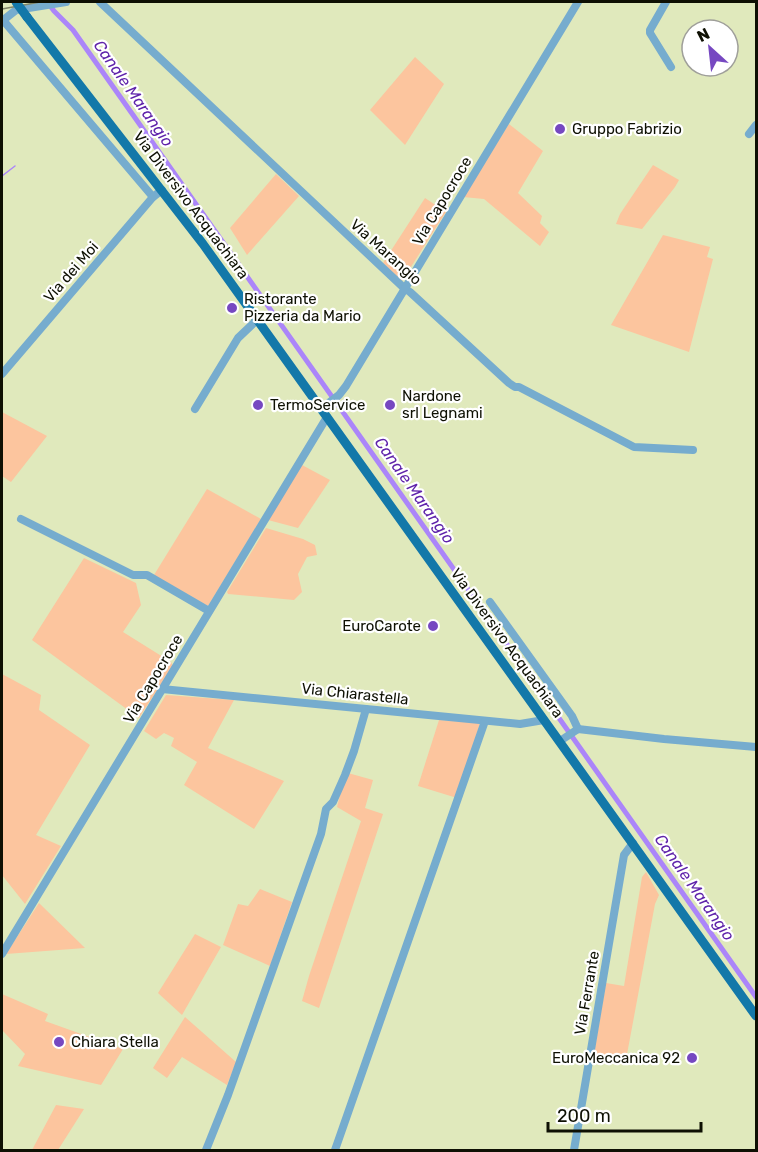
<svg xmlns="http://www.w3.org/2000/svg" width="758" height="1152" font-family="Rubik,sans-serif">
<style>
.green{fill:#fcc59e}
.lines{fill:none;stroke-linecap:round;stroke-linejoin:round}
.stream{stroke:#ab85f9;stroke-width:1.5}
.canal{stroke:#ab85f9;stroke-width:5}
.minor{stroke:#76acce;stroke-width:8}
.major{stroke:#1378a9;stroke-width:9}
.rail{stroke:#818668;stroke-width:1.5}
.major-bridge{stroke:#1378a9;stroke-width:9}
.poi-dot{fill:#7648c1;stroke:#fff;stroke-width:2}
.labels{text-anchor:middle;stroke-width:4.5;stroke-linejoin:round;paint-order:stroke}
.poi-label{font-size:15px;fill:#0e1003;stroke:#fff;text-anchor:start}
.street-label{font-size:15px;fill:#0e1003;stroke:#fff}
.water-label{font-size:16px;font-style:italic;fill:#5f23aa;stroke:#fff}
</style>
<rect width="100%" height="100%" fill="#e0e9bc"/>
<g class="green">
<path d="M415,57L444,84L405,145L370,110Z"/>
<path d="M509,124L543,151L518,193L542,216L540,223L549,232L540,246L484,199L463,197Z"/>
<path d="M653,165L679,180L675,187L642,229L616,224L620,214Z"/>
<path d="M276,174L299,196L247,255L230,228Z"/>
<path d="M425,198L446,212L402,281L383,263Z"/>
<path d="M663,235L710,247L707,257L713,259L689,352L611,325Z"/>
<path d="M2,412L47,436L11,482L2,476Z"/>
<path d="M302,465L330,480L298,528L268,520Z"/>
<path d="M207,489L261,519L208,606L154,575Z"/>
<path d="M266,528L303,539L315,545L317,555L307,557L298,574L302,592L294,600L228,594L227,592Z"/>
<path d="M84,558L136,583L141,605L123,632L171,662L173,666L139,718L32,640Z"/>
<path d="M2,674L41,695L39,710L90,745L36,835L61,846L25,904L2,875Z"/>
<path d="M166,695L234,700L208,748L284,781L254,829L184,785L197,762L171,746L174,738L164,733L156,739L144,731Z"/>
<path d="M439,720L480,723L457,798L418,786Z"/>
<path d="M348,773L373,780L365,808L383,814L319,1008L302,1001L309,976L361,821L337,807L341,791Z"/>
<path d="M646,872L659,895L655,904L625,1065L593,1059L606,983L624,986L642,877Z"/>
<path d="M260,889L292,902L270,966L223,945L238,904L248,906Z"/>
<path d="M39,903L85,948L6,954Z"/>
<path d="M195,934L221,947L182,1015L158,993Z"/>
<path d="M2,994L48,1014L45,1021L123,1049L101,1085L18,1066L25,1054L2,1030Z"/>
<path d="M185,1017L236,1062L227,1085L182,1057L167,1078L153,1068Z"/>
<path d="M56,1105L84,1109L58,1150H32Z"/>
</g>
<g class="lines">
<path class="stream" d="M2,176L15,166"/>
<path class="canal" d="M48,3L54,11L73,30L756,997"/>
<g class="minor">
<path d="M100,2L404,288L410,292L509,383L515,387H519L634,447L693,450"/>
<path d="M666,2L650,30V33L671,67"/>
<path d="M3,20L153,197"/>
<path d="M2,21L16,10L66,2"/>
<path d="M749,134L756,125"/>
<path d="M2,374L153,197L162,190"/>
<path d="M195,409L238,338L257,320"/>
<path d="M321,409L339,395L346,386L578,2"/>
<path d="M21,519L133,575H147L209,611"/>
<path d="M490,602L572,716L578,729"/>
<path d="M162,689L520,724L544,720"/>
<path d="M560,741L578,729L664,739L756,747"/>
<path d="M2,954L327,417"/>
<path d="M206,1150L228,1095L321,834L326,809L333,802L345,775L354,751L366,709"/>
<path d="M335,1150L485,721"/>
<path d="M574,1150L624,855L633,843"/>
</g>
<path class="major" d="M27,17L203,244L756,1016"/>
<path class="rail" d="M2,9L40,2"/>
<path class="major-bridge" d="M16,2L27,17"/>
</g>
<g class="poi-dot">
<circle cx="560" cy="129" r="6"/>
<circle cx="232" cy="308" r="6"/>
<circle cx="258" cy="405" r="6"/>
<circle cx="390" cy="405" r="6"/>
<circle cx="433" cy="626" r="6"/>
<circle cx="59" cy="1042" r="6"/>
<circle cx="692" cy="1058" r="6"/>
</g>
<g class="labels">
<g class="poi-label">
<text x="572" y="134">Gruppo Fabrizio</text>
<text x="244" y="304">Ristorante<tspan x="244" dy="17">Pizzeria da Mario</tspan></text>
<text x="402" y="401">Nardone<tspan x="402" dy="17">srl Legnami</tspan></text>
<text x="270" y="410">TermoService</text>
<text x="421" y="631" text-anchor="end">EuroCarote</text>
<text x="71" y="1047">Chiara Stella</text>
<text x="680" y="1063" text-anchor="end">EuroMeccanica 92</text>
</g>
<g class="street-label">
<text transform="translate(442 201) rotate(-59)" y="5">Via Capocroce</text>
<text transform="translate(191 205) rotate(53)" y="5">Via Diversivo Acquachiara</text>
<text transform="translate(386 252) rotate(42)" y="5">Via Marangio</text>
<text transform="translate(71 272) rotate(-49)" y="5">Via dei Moi</text>
<text transform="translate(507 643) rotate(54)" y="5">Via Diversivo Acquachiara</text>
<text transform="translate(153 679) rotate(-59)" y="5">Via Capocroce</text>
<text transform="translate(355 694) rotate(6)" y="5">Via Chiarastella</text>
<text transform="translate(587 993) rotate(-80)" y="5">Via Ferrante</text>
</g>
<g class="water-label">
<text transform="translate(134 93) rotate(55)" y="6">Canale Marangio</text>
<text transform="translate(415 490) rotate(55)" y="6">Canale Marangio</text>
<text transform="translate(695 887) rotate(55)" y="6">Canale Marangio</text>
</g>
</g>
<rect width="758" height="1152" fill="none" stroke="#0e1003" stroke-width="6"/>
<g transform="translate(710 48) rotate(333)"><circle r="28" fill="#ffffff" stroke="#9f9f9a" stroke-width="1.5"/>
<path d="M0-4.5L10 22L0 15L-10 22Z" fill="#7648c1"/>
<text y="-9" font-size="16" font-weight="bold" text-anchor="middle" fill="#0e1003">N</text>
</g>
<path d="M548 1122v9h153v-9" fill="none" stroke="#0e1003" stroke-width="3"/>
<text x="557" y="1122" font-size="18" fill="#0e1003" stroke="#ffffff" stroke-width="4.5" paint-order="stroke">200 m</text>
</svg>
